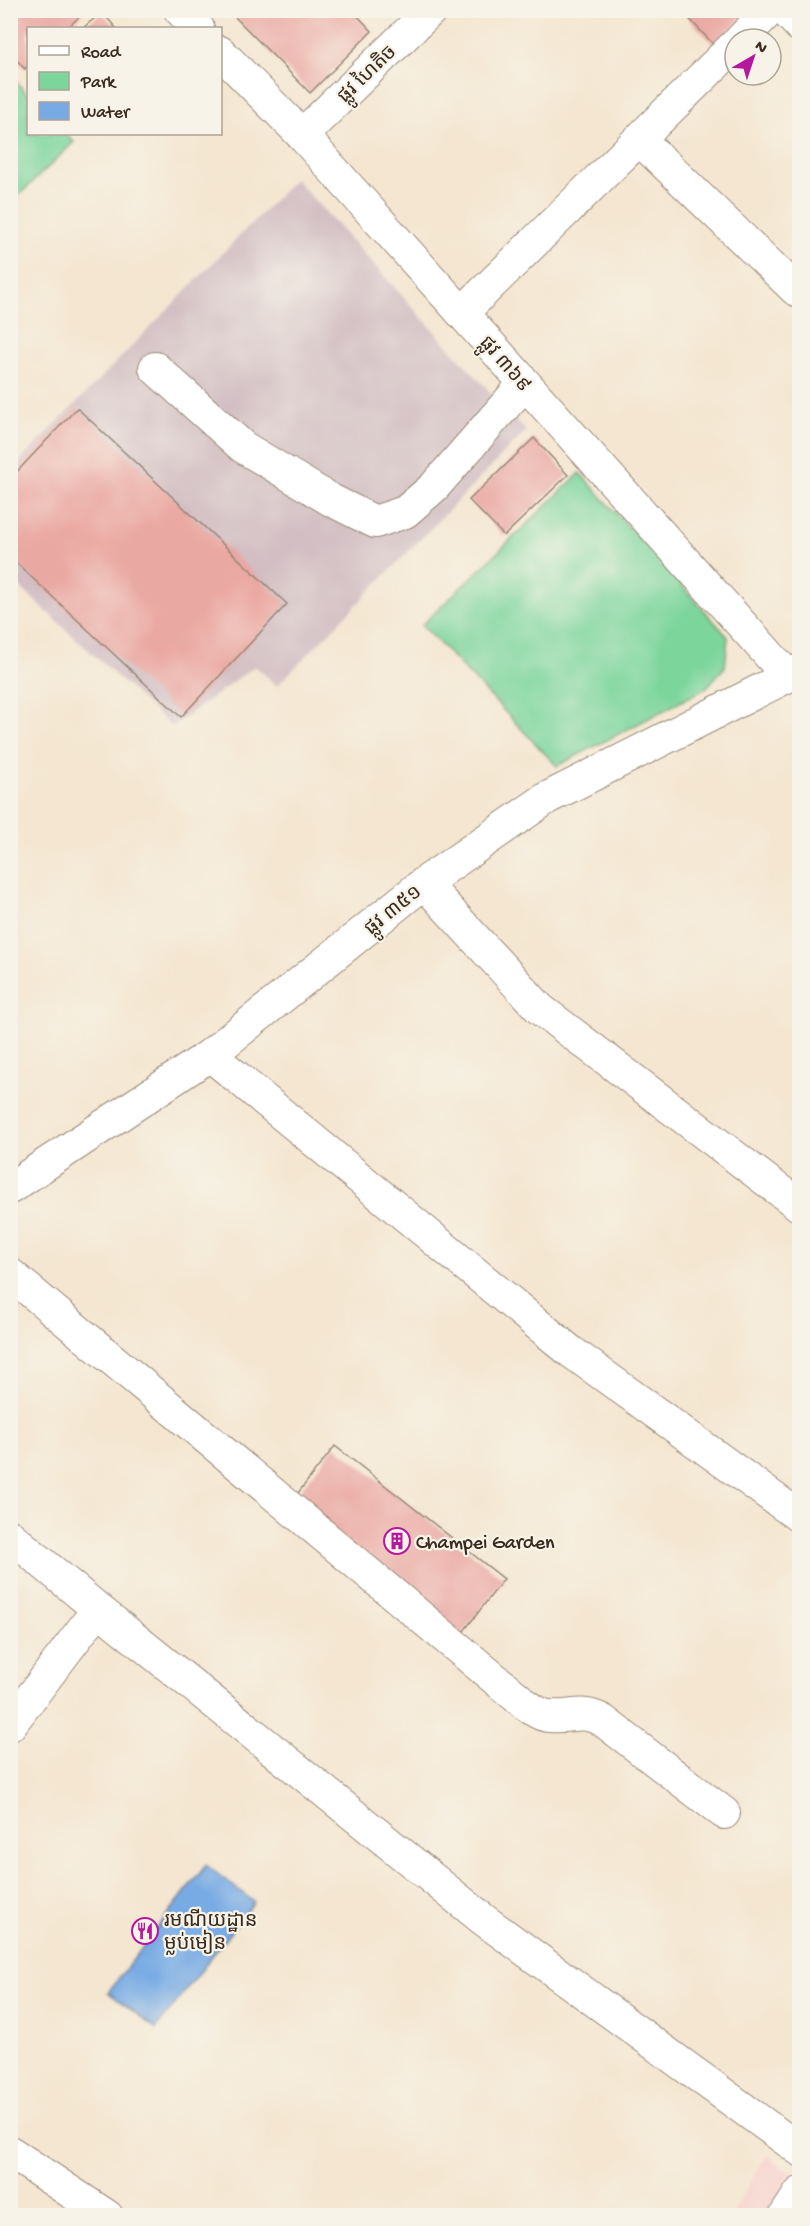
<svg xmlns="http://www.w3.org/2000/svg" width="810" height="2226" font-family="'Gochi Hand','Noto Sans Khmer',sans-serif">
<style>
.built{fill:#f7d0cc}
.industrial{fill:#d2bec3}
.green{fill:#7cd59b;stroke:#5c805c;stroke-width:1.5}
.water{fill:#78abe4;stroke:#5a6a81;stroke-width:1.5}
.building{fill:#eaa8a2}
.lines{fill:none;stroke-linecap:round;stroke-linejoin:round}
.minor-casing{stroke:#988877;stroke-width:34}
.minor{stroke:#fff;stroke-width:32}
.labels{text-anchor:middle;stroke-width:4.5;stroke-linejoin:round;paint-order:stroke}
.street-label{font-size:20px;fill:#3b2a1e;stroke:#f7f3e8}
.poi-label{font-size:20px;fill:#3b2a1e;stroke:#f7f3e8;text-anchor:start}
</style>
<rect width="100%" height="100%" fill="#f7f3e8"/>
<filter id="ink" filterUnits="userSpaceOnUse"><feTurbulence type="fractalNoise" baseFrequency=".0167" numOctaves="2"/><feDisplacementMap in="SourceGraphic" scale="12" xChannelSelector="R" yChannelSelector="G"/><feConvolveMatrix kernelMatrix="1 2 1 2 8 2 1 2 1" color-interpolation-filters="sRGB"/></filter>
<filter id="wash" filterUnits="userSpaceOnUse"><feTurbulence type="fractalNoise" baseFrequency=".008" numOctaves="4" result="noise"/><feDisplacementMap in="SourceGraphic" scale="24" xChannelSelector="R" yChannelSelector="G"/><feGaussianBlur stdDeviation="1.35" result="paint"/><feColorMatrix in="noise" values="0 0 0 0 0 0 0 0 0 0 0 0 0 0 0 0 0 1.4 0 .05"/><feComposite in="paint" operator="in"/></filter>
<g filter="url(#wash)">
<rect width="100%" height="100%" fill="#f4e6d0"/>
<path class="built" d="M767,2155L799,2179V2215L730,2216Z"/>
<path class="industrial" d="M295,179L526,431L277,686L255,666L172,727L11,579L10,471Z"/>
<g class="green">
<path d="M11,76L28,95V134H66L74,142L11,203Z"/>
<path d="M580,473L728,637L725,667L705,689L557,766L422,625Z"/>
</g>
<path class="water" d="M206,1865L254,1902L156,2029L108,1992Z"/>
<g id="blocks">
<g class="building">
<path d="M10,10H87L67,28H28V65L25,69L10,53Z"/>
<path d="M228,10H352L372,31L310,93Z"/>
<path d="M681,10H750L714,45Z"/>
<path d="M102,12L116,28H83Z"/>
<path d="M77,408L287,604L181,717L10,557V479Z"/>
<path d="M534,438L568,475L504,536L469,500Z"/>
<path d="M335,1446L504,1579L460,1636L290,1503Z"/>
</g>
</g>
</g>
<g filter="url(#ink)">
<use href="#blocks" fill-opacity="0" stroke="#988877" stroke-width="1.5"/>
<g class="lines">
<defs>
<g id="minor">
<path d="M180,10L198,28"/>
<path d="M785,10L800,26"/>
<path d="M741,39L770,10"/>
<path d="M220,52L302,135L788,676"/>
<path d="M302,135L431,10"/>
<path d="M640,140L796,290"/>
<path d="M462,313L735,45"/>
<path d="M155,368L243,447L331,500L375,522L405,512L434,487L524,384"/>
<path d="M424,883L540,1009L800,1206"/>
<path d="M210,1055L570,1351L800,1517"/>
<path d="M10,1188L210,1055L424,883L547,798L800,670"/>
<path d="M10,1274L525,1704C532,1709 541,1716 550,1716C572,1718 580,1709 602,1720L724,1813"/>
<path d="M10,1536L98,1609L484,1920L800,2150"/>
<path d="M10,1725L98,1609"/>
<path d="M10,2152L107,2216"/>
<path d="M785,2216L800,2193"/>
</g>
</defs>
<use href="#minor" class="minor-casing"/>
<use href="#minor" class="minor"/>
</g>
</g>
<defs>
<symbol id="building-ring" viewBox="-11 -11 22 22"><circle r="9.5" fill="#f7f3e8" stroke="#b5179e" stroke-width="1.5"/><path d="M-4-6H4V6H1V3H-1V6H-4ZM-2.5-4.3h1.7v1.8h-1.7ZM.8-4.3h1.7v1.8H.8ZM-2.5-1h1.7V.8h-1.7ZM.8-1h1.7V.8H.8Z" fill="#b5179e"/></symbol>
<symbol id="restaurant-ring" viewBox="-11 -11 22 22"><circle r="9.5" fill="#f7f3e8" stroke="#b5179e" stroke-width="1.5"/><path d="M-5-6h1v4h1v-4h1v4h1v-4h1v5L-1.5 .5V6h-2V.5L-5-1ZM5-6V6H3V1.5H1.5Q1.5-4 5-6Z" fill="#b5179e"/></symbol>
</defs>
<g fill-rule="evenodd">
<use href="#building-ring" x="382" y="1526" width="30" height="30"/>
<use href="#restaurant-ring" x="130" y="1916" width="30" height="30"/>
</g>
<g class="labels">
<g class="street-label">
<text transform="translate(366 73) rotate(-44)" y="7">ផ្លូវ ហៃតិច</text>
<text transform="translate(506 363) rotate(49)" y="7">ផ្លូវ ៣៦៩</text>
<text transform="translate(392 909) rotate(-39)" y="7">ផ្លូវ ៣៥១</text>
</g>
<g class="poi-label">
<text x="416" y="1548">Champei Garden</text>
<text x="164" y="1926">រមណីយដ្ឋាន<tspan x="164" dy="23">ម្លប់មៀន</tspan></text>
</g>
</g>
<rect width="810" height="2226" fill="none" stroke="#f7f3e8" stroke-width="36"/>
<rect x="27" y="27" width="195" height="108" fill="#f7f3e8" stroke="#aca397" stroke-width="1.5"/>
<rect x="39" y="46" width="30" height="9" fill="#ffffff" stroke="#aca397" stroke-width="1.5"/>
<text x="81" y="57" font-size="18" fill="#3b2a1e">Road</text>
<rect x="39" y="72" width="30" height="18" fill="#7cd59b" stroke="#aca397" stroke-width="1.5"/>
<text x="81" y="87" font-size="18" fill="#3b2a1e">Park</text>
<rect x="39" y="102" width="30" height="18" fill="#78abe4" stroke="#aca397" stroke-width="1.5"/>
<text x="81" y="117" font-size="18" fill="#3b2a1e">Water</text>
<g transform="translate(753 57) rotate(39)"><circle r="28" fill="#f7f3e8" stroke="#aca397" stroke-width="1.5"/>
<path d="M0-4.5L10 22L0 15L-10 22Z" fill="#b5179e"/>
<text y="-9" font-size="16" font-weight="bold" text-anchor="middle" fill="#3b2a1e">N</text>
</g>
</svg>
